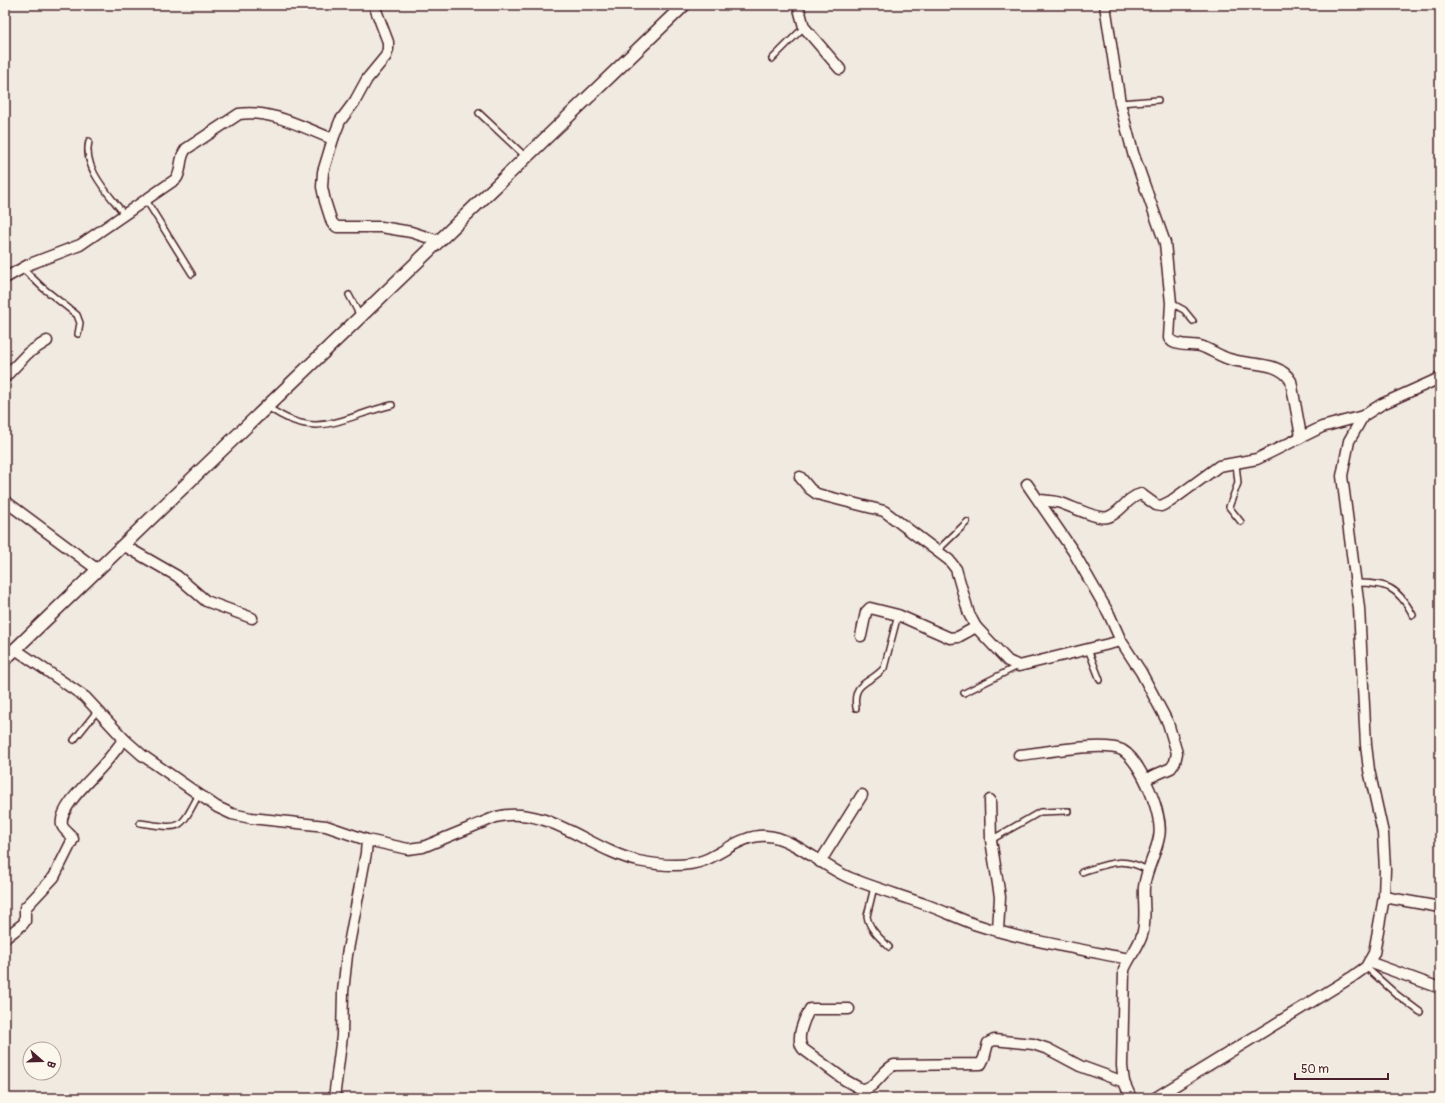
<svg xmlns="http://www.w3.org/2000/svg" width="1445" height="1103" font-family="Pangolin,sans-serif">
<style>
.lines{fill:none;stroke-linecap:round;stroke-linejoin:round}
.service-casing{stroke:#4a1f2b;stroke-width:8}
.minor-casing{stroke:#4a1f2b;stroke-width:13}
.tertiary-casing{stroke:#4a1f2b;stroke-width:15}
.service{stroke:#fbf7ec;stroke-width:5}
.minor{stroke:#fbf7ec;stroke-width:10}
.tertiary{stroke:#fbf7ec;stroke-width:12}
</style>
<rect width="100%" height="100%" fill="#f0eae0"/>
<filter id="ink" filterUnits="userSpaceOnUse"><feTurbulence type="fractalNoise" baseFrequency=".025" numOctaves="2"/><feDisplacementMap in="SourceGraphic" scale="8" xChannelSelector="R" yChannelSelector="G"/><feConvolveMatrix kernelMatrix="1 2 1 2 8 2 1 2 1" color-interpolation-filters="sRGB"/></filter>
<g filter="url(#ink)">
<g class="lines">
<defs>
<g id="service">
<path d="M772,59L804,27"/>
<path d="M1120,103L1158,100"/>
<path d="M479,113L526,157"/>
<path d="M89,141C82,168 109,194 124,214"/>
<path d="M146,200L192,274"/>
<path d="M22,268L43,288L77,315L80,323L78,334"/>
<path d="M349,295L360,316"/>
<path d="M1171,303L1184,310L1193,321"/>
<path d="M268,407C317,442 341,417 392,405"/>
<path d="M1236,464L1238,483L1229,507L1241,522"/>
<path d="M937,551L967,522"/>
<path d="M1355,583C1387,583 1397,586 1413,615"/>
<path d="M1088,649L1100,680"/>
<path d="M964,693L1018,666"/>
<path d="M856,708C852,681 869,685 884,668L898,615"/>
<path d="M74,740L98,710"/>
<path d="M140,823C182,829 179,832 199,794"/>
<path d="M991,840L1040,812L1068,811"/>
<path d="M1082,872C1107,864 1122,856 1147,870"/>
<path d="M874,887L867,916C869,929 880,938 889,947"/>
<path d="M1366,967L1396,994L1420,1012"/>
<path d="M866,1089L869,1098"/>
</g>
<g id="minor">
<path d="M374,5L388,42V49L386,56L367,79L355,101L340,121L333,139L323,172L322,187L325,201L332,223L337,227H381L411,232L439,241"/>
<path d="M798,5L804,27L840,69"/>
<path d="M1105,5L1120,103L1133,153L1165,243L1171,303L1169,338C1174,347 1191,344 1200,346C1210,349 1219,356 1229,359C1249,366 1279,360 1291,381L1301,436"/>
<path d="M5,278L30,264L80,245L176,179C183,170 178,159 186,149L239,114C271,109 304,128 333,139"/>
<path d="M5,377L28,353L47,341"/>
<path d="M800,477L810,489L817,494L884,511L949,560L956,569L969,614L976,627L1008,661L1019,666L1121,641"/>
<path d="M1027,484L1073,551L1109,614L1121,641L1141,672L1168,723L1177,753L1175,762L1171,768L1146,779"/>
<path d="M1040,500C1047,501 1054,501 1061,503C1073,507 1098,520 1108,517C1121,513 1127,497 1141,494L1156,505L1161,506L1171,501L1219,466L1257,459L1322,427L1363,416"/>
<path d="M5,501L98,570"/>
<path d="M123,545L177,576L206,601L252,618"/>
<path d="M861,636L866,612L870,608L898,615L950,638L958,637L976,627"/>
<path d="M15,649L85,697L124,739L142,755L217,807L232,814L251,818L326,826L367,840L408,849L423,847L496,817C547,804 590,850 638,861C658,865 685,868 705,860C724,852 744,834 767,836C792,837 825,868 850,878C875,888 902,896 927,905C943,911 958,918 974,924C1023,940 1078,949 1129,959"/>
<path d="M1019,755C1041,753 1104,741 1122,750C1141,761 1164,816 1159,837C1156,854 1146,869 1144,887C1143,902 1147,920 1142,935C1138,948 1129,957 1124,970L1122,1066L1124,1082L1131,1098"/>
<path d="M990,800L991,840L1000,897L998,930"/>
<path d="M820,862L862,795"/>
<path d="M1384,897L1440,907"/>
<path d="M5,938L23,924L25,921V908L54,877L73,839C71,834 63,830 62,825C58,807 95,776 105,763C112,755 118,747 124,739"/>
<path d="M1369,962L1440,988"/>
<path d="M849,1009H810C804,1019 795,1039 803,1049L845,1080L861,1089C875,1090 881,1071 894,1065L981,1064L984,1058L988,1043L994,1040L1033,1044L1048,1049L1080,1066L1124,1082"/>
<path d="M334,1098L342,1036L343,992L347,955L366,853L367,840"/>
<path d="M1155,1098L1352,977L1366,967L1374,953L1384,897L1385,869L1383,833L1369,770L1366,745L1359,608L1342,476L1349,441L1363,416L1382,404L1440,378"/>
</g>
<path id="tertiary" d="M5,659L684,5"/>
</defs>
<use href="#service" class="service-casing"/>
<use href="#minor" class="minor-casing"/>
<use href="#tertiary" class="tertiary-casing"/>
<use href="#service" class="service"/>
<use href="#minor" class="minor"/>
<use href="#tertiary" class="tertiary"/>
</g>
</g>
<rect width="1445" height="1103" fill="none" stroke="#fbf7ec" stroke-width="20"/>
<rect x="10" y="10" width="1425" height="1083" fill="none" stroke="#4a1f2b" stroke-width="1.5" filter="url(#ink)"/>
<g transform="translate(42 1061) rotate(110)"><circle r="19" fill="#fbf7ec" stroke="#b4a19f"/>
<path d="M0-3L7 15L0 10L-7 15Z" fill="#4a1f2b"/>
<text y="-6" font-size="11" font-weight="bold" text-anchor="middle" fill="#4a1f2b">B</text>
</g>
<path d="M1295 1073v6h93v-6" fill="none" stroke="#4a1f2b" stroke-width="2"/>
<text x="1301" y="1073" font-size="12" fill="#4a1f2b" stroke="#fbf7ec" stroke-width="3" paint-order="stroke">50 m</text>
</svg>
